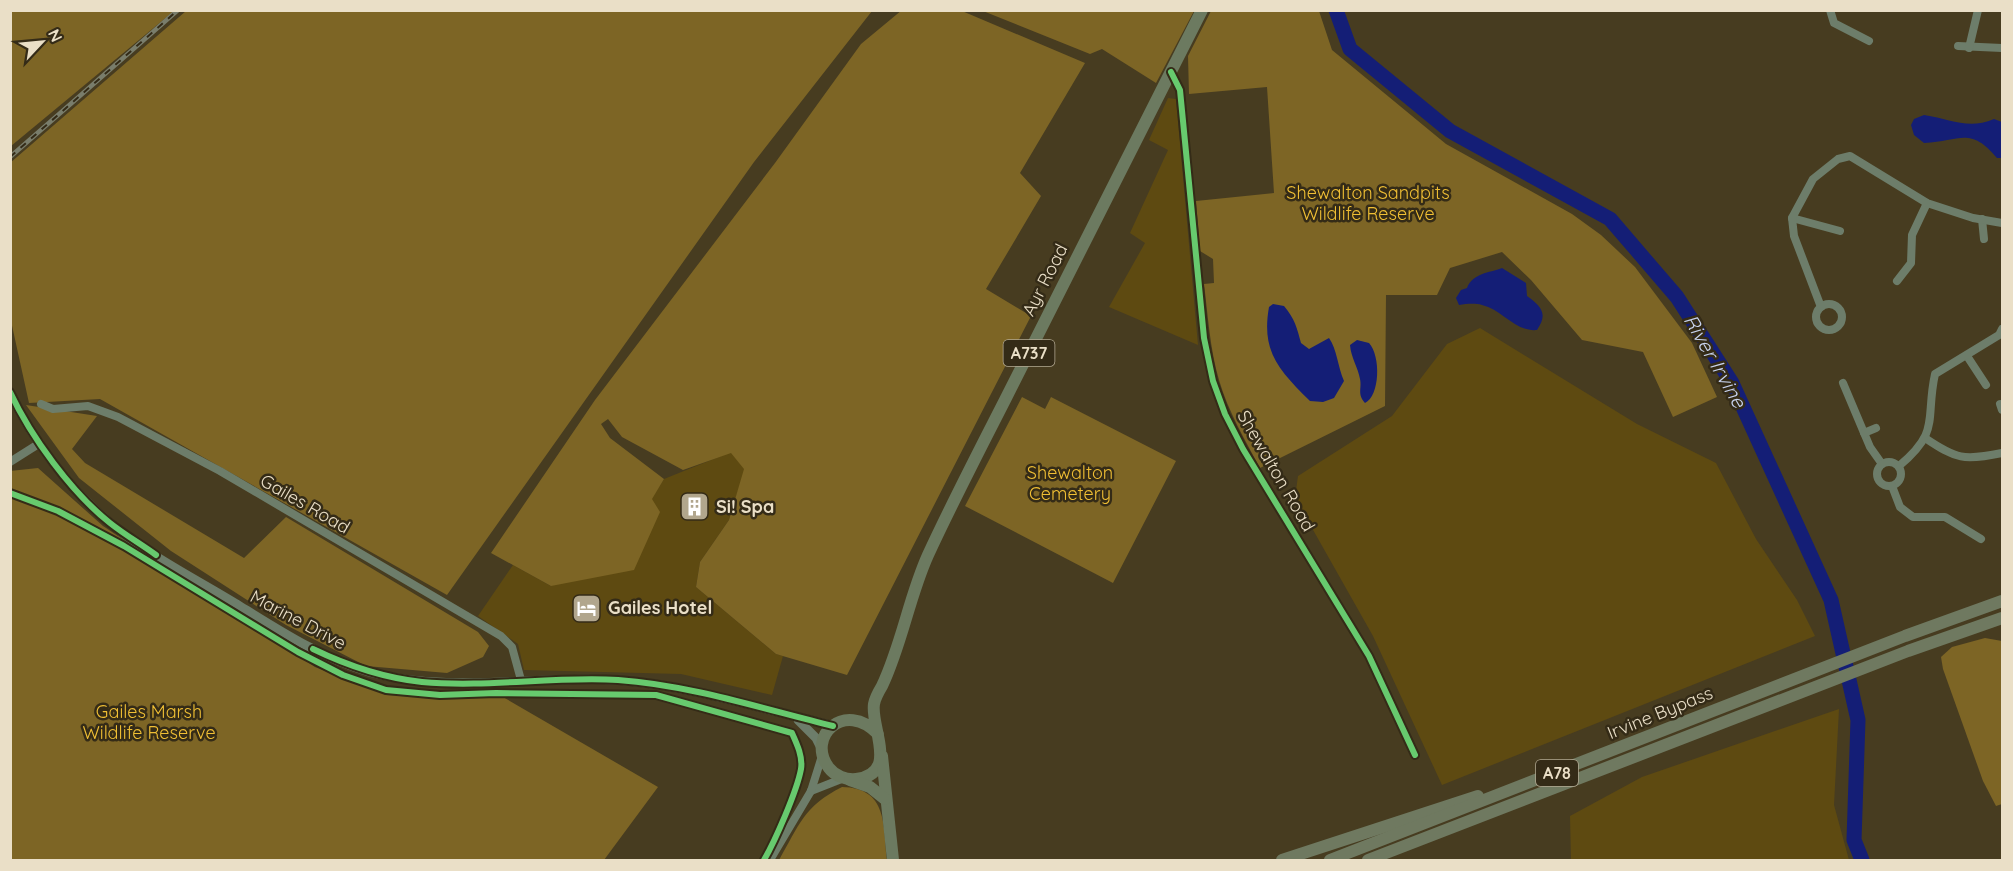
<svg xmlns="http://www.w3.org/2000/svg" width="2013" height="871" font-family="Quicksand,sans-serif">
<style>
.built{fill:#5e4a11}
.green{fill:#7d6525}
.water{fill:#141e76}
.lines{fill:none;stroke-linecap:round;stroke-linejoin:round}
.river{stroke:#141e76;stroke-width:15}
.minor{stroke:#6d7d6a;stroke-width:8}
.tertiary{stroke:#6d7d6a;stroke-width:9}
.primary{stroke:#6c7a60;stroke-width:12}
.trunk{stroke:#6f7960;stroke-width:12}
.rail-casing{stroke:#797d6b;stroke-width:4.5}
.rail{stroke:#342b17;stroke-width:2;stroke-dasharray:7;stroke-linecap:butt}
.cycleway-casing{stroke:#342b17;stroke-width:10}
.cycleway{stroke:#67ca6e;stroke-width:6}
.labels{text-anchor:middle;stroke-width:5;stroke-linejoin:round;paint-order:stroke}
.shield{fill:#342b17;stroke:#b3a992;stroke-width:1.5}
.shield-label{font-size:16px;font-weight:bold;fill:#eadfc7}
.park-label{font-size:18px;fill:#f0bf34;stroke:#342b17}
.street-label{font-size:18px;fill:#eadfc7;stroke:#342b17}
.poi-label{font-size:18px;font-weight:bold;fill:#eadfc7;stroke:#342b17;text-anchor:start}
.water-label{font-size:20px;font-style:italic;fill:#c8d3ee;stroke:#342b17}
</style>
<rect width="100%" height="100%" fill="#473c20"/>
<g class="built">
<path d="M1168,98L1176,99L1198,345L1109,307L1145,243L1130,233L1168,150L1149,140Z"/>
<path d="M1480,328L1637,424L1716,463L1756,539L1797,600L1815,636L1442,785L1373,636L1295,498L1298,476L1392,416L1447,344Z"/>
<path d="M731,452L745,469L729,520L700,562L696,587L776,654L783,656L772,695L681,674L524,670L518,644L478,616L513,565L551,586L651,499L664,479Z"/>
<path d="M1839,709L1834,805L1849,860H1571L1570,816L1642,777Z"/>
</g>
<g class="green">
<path d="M11,10H174V11L11,146Z"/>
<path d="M902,10L962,11L1085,63L1020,173L1041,196L986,289L1031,316L847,675L776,654L696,587L700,562L729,520L744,469L731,453L683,470L622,437L608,419L601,424L610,438L664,479L652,499L660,512L634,570L551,586L491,553L595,400L775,163L861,44Z"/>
<path d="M186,11H872L754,162L447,595L100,399L29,403L11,321L10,163Z"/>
<path d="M983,11H1194L1156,83L1102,49L1090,54Z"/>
<path d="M1211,11H1319L1332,50L1446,144L1572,214L1601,235L1635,267L1692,343L1717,397L1673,417L1643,352L1582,340L1531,280L1502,252L1450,268L1437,295H1386L1385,406L1260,468C1245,440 1228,411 1219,380C1210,349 1208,316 1204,284L1214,283L1213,259L1200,251L1196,201L1274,193L1267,87L1189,94L1188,56Z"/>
<path d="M1022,397L1045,409L1051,397L1176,461L1113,583L965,506Z"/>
<path d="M26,405L97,416L72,449L85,463L244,558L286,517L478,632L489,646L483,657L447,673L366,666L286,625L171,551L79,478Z"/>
<path d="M38,468L103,526L315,667L387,695L503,697L658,787L604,860H11L10,471Z"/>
<path d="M1985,638L2002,641V804L1996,806L1983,781L1943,669L1941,657L1952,647Z"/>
<path d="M842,787C888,788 883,825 887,860H779C799,825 804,806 842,787Z"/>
</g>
<g class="water">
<path d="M1924,115C1951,119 1968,130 1994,119L2002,122V158H1997C1970,126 1961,141 1924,143L1914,135L1911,125L1914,119Z"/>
<path d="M1502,268L1526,283L1527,296C1542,307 1548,314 1537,330C1515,332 1503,310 1482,305C1475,303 1466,304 1459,305L1456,298L1461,290L1467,288C1473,273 1489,273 1502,268Z"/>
<path d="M1273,304L1284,306C1295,319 1297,328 1301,343L1309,349L1329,338C1337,349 1338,368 1344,381L1334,398L1323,402L1310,401C1279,370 1261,352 1269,307Z"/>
<path d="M1357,340L1369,343C1381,356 1380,396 1365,403C1357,394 1362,389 1360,379C1358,367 1351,358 1350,345Z"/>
</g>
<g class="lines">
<path class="river" d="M1336,10L1350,49L1450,131L1610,219L1677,297L1732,383L1831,600L1858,720L1854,840L1862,860"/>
<g class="minor">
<path d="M1830,10L1834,23L1869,41"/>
<path d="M1958,46L2002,48"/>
<path d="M1969,48L1978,10"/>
<path d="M1171,72L1180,90L1204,338L1213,381L1225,414L1243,449L1369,656L1415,755"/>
<path d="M1792,218L1840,231"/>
<path d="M1982,219L1984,239"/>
<path d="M1897,281L1911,263L1912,235L1927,203"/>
<circle cx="1829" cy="317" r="13"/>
<path d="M1821,307L1794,236L1792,218L1813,179L1838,159L1850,156L1927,203L1973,218L2002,223"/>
<path d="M1967,356L1986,385"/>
<path d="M1843,383L1870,447L1882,464"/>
<path d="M41,404L53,409L88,406L118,417L220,471L501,636L512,647L521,680"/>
<path d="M2000,404L2002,410"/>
<path d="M1864,433L1876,428"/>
<path d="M1925,438C1956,459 1964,461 2002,453"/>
<circle cx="1889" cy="474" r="12"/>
<path d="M10,462L40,443"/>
<path d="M1899,466C1941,431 1925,420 1935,374L1999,335L2002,329"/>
<path d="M1892,486L1900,507L1913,517H1945L1981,539"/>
<path d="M811,791L844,778"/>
<path d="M770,860L811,791L822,756"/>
</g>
<g class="tertiary">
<path d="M10,392C32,440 69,488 109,522C146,554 194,578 235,603C277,629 321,658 369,672C450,694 534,675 617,680C689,685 762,709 833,726"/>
<path d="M798,720L816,738L822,750"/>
</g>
<g class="primary">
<path d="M878,734C845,699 805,737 829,768C835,776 846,780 856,779C900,774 870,727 874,704C875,698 879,691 882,686C902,644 909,597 928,555C952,503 979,451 1005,400C1070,270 1136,140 1202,10"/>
<path d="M882,756L893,860"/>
<path d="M850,780L870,787L885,799"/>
</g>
<g class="trunk">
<path d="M1282,860L1478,796"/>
<path d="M1330,860L1905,636L2002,601"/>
<path d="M1368,860L1908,651L2002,618"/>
</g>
<defs>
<path id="rail" d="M10,157L178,10"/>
</defs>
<use href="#rail" class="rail-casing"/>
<use href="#rail" class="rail"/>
<defs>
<g id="cycleway">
<path d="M1171,72L1180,90L1204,338L1213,381L1225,414L1243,449L1369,656L1415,755"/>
<path d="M10,392C31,437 71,492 110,523C125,535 141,544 156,555"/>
<path d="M10,493L58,511L124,546L298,652L343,675L386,690L440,695L496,693L656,695L792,733C797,744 803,757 801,769C797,791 775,841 764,860"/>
<path d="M313,649C346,665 385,678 422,682C487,688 553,676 618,680C690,685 763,709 833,726"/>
</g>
</defs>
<use href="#cycleway" class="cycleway-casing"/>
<use href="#cycleway" class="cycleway"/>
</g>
<defs>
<symbol id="building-square" viewBox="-11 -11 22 22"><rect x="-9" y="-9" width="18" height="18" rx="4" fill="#b1a68d" stroke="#342b17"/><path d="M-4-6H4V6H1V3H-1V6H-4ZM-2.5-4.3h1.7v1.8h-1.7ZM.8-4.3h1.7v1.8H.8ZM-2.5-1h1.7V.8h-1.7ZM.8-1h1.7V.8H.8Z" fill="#fff"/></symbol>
<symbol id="hotel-square" viewBox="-11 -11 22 22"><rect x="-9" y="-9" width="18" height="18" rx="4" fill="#b1a68d" stroke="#342b17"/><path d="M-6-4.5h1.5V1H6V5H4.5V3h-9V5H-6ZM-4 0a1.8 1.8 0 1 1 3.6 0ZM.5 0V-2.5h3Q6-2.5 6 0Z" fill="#fff"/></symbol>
</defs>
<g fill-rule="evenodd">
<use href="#building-square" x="678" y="490" width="33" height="33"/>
<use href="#hotel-square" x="570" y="592" width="33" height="33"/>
</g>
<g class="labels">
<g class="shield">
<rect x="1003.5" y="340" width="51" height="26" rx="4.5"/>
<rect x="1536" y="760" width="42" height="26" rx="4.5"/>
</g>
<g class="shield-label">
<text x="1029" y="359">A737</text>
<text x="1557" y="779">A78</text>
</g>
<g class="park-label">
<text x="1368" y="199">Shewalton Sandpits<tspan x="1368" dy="21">Wildlife Reserve</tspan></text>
<text x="1070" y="479">Shewalton<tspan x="1070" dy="21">Cemetery</tspan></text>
<text x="149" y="718">Gailes Marsh<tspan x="149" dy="21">Wildlife Reserve</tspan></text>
</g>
<g class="street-label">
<text transform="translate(1045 280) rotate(-63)" y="6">Ayr Road</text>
<text transform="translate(1276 471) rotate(60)" y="6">Shewalton Road</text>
<text transform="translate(305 504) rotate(30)" y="6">Gailes Road</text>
<text transform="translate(298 620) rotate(28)" y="6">Marine Drive</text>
<text transform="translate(1660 713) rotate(-22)" y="6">Irvine Bypass</text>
</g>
<g class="poi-label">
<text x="716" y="513">Si! Spa</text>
<text x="608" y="614">Gailes Hotel</text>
</g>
<g class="water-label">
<text transform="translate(1715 361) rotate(60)" y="7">River Irvine</text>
</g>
</g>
<rect width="2013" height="871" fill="none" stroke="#eadfc7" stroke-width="24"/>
<g transform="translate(42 42) rotate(64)" stroke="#342b17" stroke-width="4.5" paint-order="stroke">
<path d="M0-4.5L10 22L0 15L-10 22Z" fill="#eadfc7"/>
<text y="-9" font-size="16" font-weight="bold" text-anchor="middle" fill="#eadfc7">N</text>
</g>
</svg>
